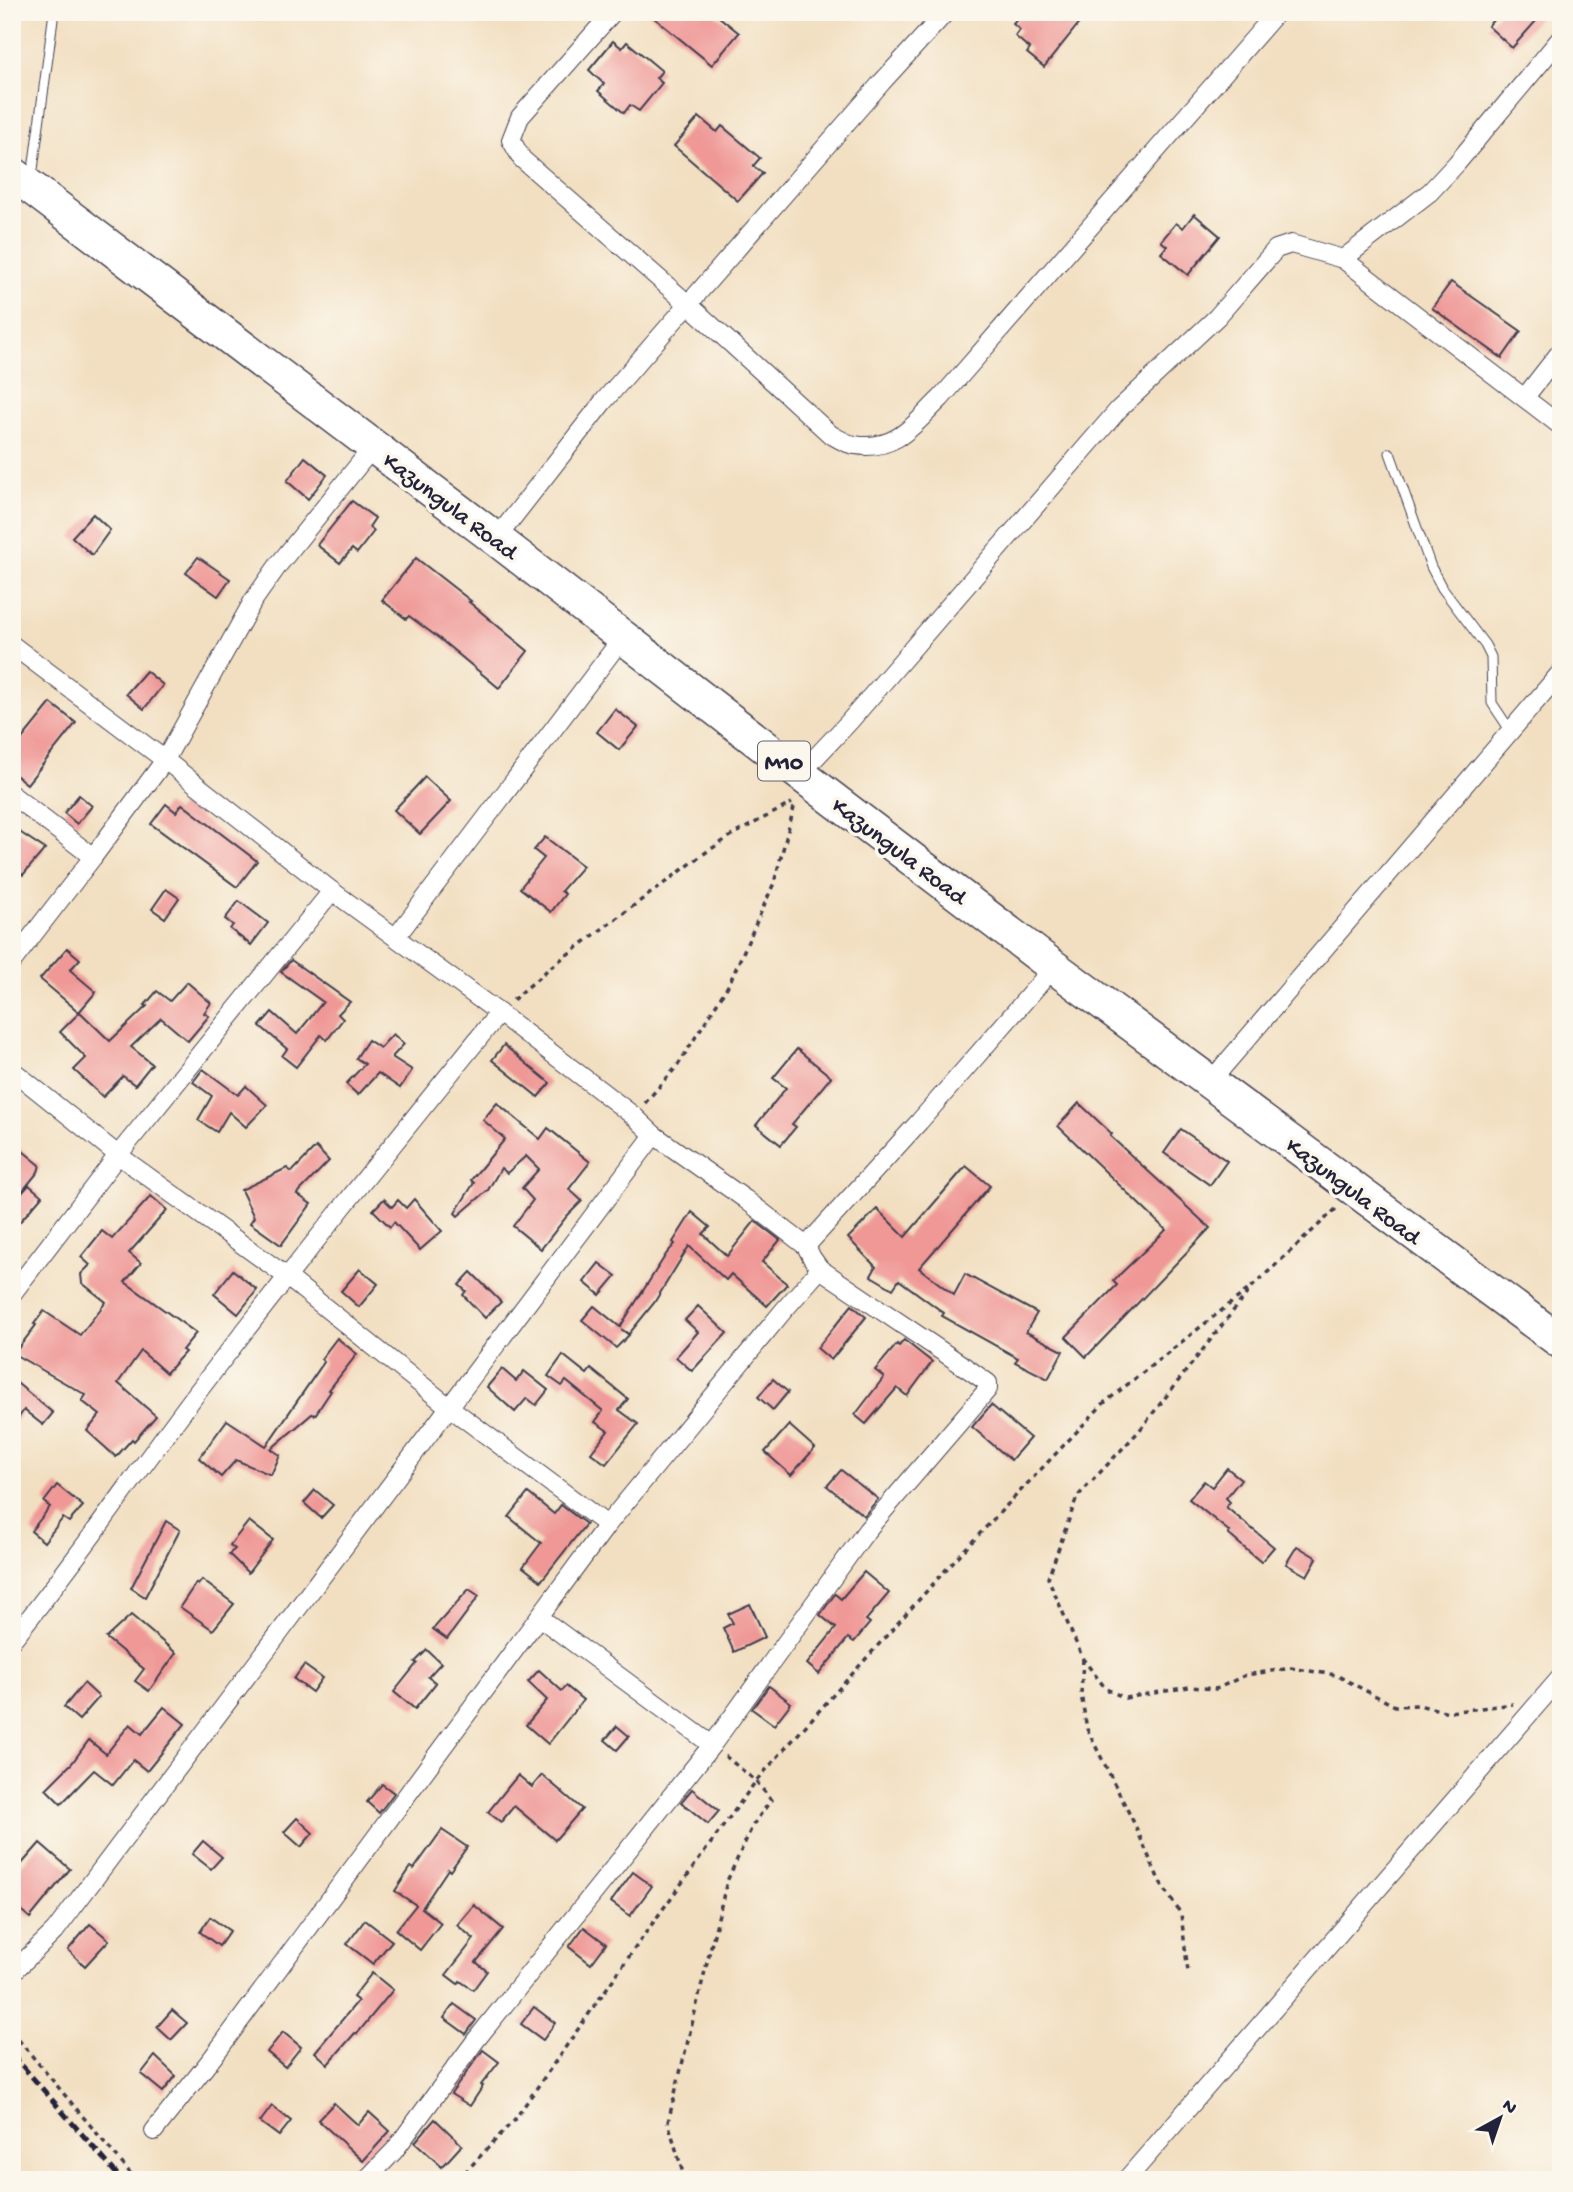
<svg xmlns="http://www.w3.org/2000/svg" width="1573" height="2192" font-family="'Gochi Hand',sans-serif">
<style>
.building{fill:#ef9896}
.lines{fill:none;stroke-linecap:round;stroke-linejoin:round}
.lane-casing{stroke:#413e4f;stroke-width:11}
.street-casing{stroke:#413e4f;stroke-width:20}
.highway-casing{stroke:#413e4f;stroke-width:36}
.path{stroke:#413e4f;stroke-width:3.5;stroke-dasharray:5 5;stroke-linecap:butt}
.lane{stroke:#fff;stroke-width:9}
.street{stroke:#fff;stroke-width:18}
.highway{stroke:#fff;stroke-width:33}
.rail{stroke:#22223b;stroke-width:5;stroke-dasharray:10 5;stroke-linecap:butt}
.labels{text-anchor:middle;stroke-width:7;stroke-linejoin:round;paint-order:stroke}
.shield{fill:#fbf7ec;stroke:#636270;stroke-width:2}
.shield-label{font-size:23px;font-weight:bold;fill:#22223b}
.street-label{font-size:24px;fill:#22223b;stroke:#fbf7ec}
</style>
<rect width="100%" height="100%" fill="#fbf7ec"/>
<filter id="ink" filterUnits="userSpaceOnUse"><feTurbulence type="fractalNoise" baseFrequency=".0143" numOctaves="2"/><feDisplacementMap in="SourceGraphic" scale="14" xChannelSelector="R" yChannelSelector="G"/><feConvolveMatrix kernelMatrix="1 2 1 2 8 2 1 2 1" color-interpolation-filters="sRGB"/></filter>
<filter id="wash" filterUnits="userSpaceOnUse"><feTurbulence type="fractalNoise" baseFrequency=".00686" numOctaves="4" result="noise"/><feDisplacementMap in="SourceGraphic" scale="28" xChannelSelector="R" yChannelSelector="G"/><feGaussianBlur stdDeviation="1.57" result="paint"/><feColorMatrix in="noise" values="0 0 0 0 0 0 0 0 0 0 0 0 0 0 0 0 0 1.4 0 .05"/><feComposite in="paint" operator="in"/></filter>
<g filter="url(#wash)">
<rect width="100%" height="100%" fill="#f2dfc1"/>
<g id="blocks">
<g class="building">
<path d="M647,12H713L739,33L712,65Z"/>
<path d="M1023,12H1088L1044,67L1027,53L1030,49L1015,36L1020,30L1013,24Z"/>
<path d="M1500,12H1544L1512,48L1488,26Z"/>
<path d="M613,41L622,48L627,42L662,71L656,78L662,83L639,111L630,105L624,113L598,91L604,84L589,70Z"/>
<path d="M699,117L717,132L722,126L760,158L753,166L763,173L738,201L674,146Z"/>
<path d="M1194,214L1220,236L1188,275L1161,253L1167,246L1161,241L1176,223L1183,228Z"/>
<path d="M1451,282L1521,331L1502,358L1432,308Z"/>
<path d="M305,457L327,475L308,499L287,481Z"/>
<path d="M352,501L375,518L369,527L374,531L357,553L352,549L340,563L317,545Z"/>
<path d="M93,514L110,530L92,555L72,537Z"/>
<path d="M198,557L230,579L218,596L186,573Z"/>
<path d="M416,558L471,601L469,602L528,651L499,688L440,639L409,616L406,619L382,600Z"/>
<path d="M146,671L163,685L144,709L126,694Z"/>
<path d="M51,703L76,723L27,784L12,772V751Z"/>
<path d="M615,709L638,727L619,750L597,732Z"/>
<path d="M425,777L451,801L420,834L394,810Z"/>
<path d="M79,795L92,806L77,824L64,813Z"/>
<path d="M166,804L176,812L182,804L257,861L237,887L151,824Z"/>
<path d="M12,827L45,849L23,875L12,867Z"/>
<path d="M545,837L583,866L561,891L565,894L551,912L520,888L544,858L534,850Z"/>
<path d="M166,889L179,898L165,918L152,909Z"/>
<path d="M239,901L268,923L251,945L230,929L233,925L225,919Z"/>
<path d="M67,948L80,959L70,970L96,992L79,1012L40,979Z"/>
<path d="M291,960L350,1002L338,1014L343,1019L327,1040L321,1035L296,1067L282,1056L287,1049L260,1026L272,1012L297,1034L323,1002L281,972Z"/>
<path d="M187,982L211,1003L204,1013L209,1016L188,1041L161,1018L131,1047L152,1064L135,1085L123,1076L103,1097L74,1070L86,1058L60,1032L80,1012L110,1041L147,1006L145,1005L157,991L170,1001Z"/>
<path d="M393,1034L404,1044L392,1057L412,1070L400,1088L378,1073L358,1095L346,1084L365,1064L356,1058L368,1040L380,1048Z"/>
<path d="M504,1045L550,1083L538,1097L492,1060Z"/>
<path d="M797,1049L831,1077L792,1124L796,1127L781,1145L756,1125L786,1088L773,1078Z"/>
<path d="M203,1069L238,1095L246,1086L267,1105L246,1127L229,1112L217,1132L198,1120L212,1096L193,1082Z"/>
<path d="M497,1103L540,1139L548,1128L590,1162L569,1189L582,1201L567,1216L541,1249L513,1226L533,1200L522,1188L539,1169L526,1156L507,1173L501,1168L488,1190L458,1216L455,1213L474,1183L471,1180L505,1139L483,1120Z"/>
<path d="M1079,1103L1112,1134L1110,1136L1210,1228L1086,1357L1066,1337L1117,1285L1113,1281L1166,1230L1058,1126Z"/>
<path d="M1181,1129L1227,1161L1210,1185L1164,1153Z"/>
<path d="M12,1142L40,1165L38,1172L21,1193L12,1186Z"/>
<path d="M316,1147L329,1161L297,1194L311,1204L281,1245L250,1223L254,1217L241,1190L287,1168L292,1172Z"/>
<path d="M966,1166L990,1186L919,1268L954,1295L965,1274L1037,1313L1026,1332L1063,1351L1048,1379L1015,1362L1018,1358L942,1316L944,1313L899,1280L893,1289L871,1276L876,1267L848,1238L877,1209L905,1237Z"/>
<path d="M29,1185L42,1196L12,1231V1204Z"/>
<path d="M151,1196L167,1210L129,1253L141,1263L125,1282L196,1333L182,1350L185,1352L166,1373L141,1351L118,1383L156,1416L134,1441L132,1439L116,1457L87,1431L100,1415L82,1401L86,1395L14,1354L36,1325L34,1324L44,1311L80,1335L106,1302L82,1283L81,1274L90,1265L81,1257L102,1231L112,1239Z"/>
<path d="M384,1199L392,1207L398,1200L406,1208L414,1199L442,1231L420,1250L394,1222L390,1227L373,1210Z"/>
<path d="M692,1212L710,1227L703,1234L727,1256L755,1221L780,1240L762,1262L787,1284L767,1306L731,1274L726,1280L689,1246L654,1303L629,1334L621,1329L629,1335L616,1348L582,1320L594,1306L620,1327L667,1253L675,1244L673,1242Z"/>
<path d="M599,1263L616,1276L600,1295L584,1282Z"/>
<path d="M360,1269L378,1284L359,1307L341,1291Z"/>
<path d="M233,1270L257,1290L238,1314L214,1294Z"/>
<path d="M471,1272L501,1302L485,1318L463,1295L466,1291L459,1285Z"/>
<path d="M852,1305L866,1317L831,1360L817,1348Z"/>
<path d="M698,1306L727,1333L692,1371L676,1357L698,1332L685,1320Z"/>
<path d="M337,1338L357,1354L329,1390L331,1391L315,1415L312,1414L271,1449L280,1455L271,1475L236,1460L221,1477L199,1458L227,1420L266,1446L324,1362L321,1359Z"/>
<path d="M904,1340L932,1362L907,1396L897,1388L866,1424L855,1415L884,1377L875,1370L897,1344L899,1346Z"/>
<path d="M563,1355L587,1374L591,1369L628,1399L619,1410L638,1424L606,1464L591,1453L608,1431L595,1422L603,1411L566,1381L562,1386L548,1376Z"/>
<path d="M502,1369L516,1381L524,1371L548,1390L536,1405L527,1398L515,1412L487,1387Z"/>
<path d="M12,1379L53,1413L43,1425L24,1410L12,1427Z"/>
<path d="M773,1379L788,1392L773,1410L758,1397Z"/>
<path d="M991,1405L1030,1438L1011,1460L972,1427Z"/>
<path d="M789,1425L815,1448L791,1475L765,1452Z"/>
<path d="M1227,1468L1241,1479L1226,1498L1230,1502L1226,1507L1274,1547L1261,1562L1228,1534L1230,1532L1189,1499L1204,1481L1212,1487Z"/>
<path d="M841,1470L878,1499L864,1516L827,1486Z"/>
<path d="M57,1485L83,1506L69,1522L63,1518L44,1542L31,1531L50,1507L44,1502Z"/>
<path d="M315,1490L333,1505L321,1518L304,1503Z"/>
<path d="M528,1493L554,1514L561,1505L586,1524L541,1581L523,1567L541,1543L509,1517Z"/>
<path d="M166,1521L180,1530L145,1597L131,1588Z"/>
<path d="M249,1521L273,1540L248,1573L229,1554L235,1549L230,1545Z"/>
<path d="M1297,1546L1317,1558L1307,1576L1286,1564Z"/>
<path d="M864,1572L889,1593L866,1620L870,1623L854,1642L848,1638L819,1674L807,1664L836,1628L820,1615L835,1594L841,1599Z"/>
<path d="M202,1580L234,1604L213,1630L180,1607L196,1583L198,1585Z"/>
<path d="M469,1589L479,1596L447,1639L433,1629Z"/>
<path d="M750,1604L765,1637L734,1652L723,1628L733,1623L728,1614Z"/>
<path d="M131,1615L176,1653L149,1691L135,1681L144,1669L106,1638Z"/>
<path d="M427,1650L441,1663L428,1677L436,1683L415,1709L394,1692L417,1663L415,1662Z"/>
<path d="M304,1665L322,1678L312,1692L294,1679Z"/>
<path d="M539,1670L562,1691L566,1686L583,1700L548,1744L526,1725L547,1700L528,1682Z"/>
<path d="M84,1683L99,1697L79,1720L64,1707Z"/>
<path d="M769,1686L791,1703L774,1725L752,1709Z"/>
<path d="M164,1707L185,1724L147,1771L133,1760L113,1785L94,1770L61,1804L46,1789L72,1763L89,1740L106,1754L130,1724L142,1734Z"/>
<path d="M617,1726L629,1736L617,1750L605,1740Z"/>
<path d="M518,1775L532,1787L542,1775L582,1809L555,1840L514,1806L501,1822L488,1812Z"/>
<path d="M382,1784L394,1793L379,1813L367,1802Z"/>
<path d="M692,1789L719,1811L708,1824L681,1802Z"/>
<path d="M297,1818L313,1833L301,1847L284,1832Z"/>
<path d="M442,1830L467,1847L450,1871L448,1869L422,1908L441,1923L420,1950L396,1930L416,1905L395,1891L411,1867L414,1869Z"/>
<path d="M203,1841L222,1857L211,1869L192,1854Z"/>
<path d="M40,1843L70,1869L30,1918L12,1902V1875Z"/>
<path d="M633,1872L652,1886L630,1916L611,1902Z"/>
<path d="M474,1905L503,1929L476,1962L487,1971L473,1990L460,1981L458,1984L446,1975L474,1939L457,1925Z"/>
<path d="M210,1917L230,1931L219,1946L200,1932Z"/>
<path d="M365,1920L392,1941L373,1964L347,1944Z"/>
<path d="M90,1924L109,1940L85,1966L68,1950Z"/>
<path d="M584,1927L606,1944L591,1964L569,1947Z"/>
<path d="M372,1973L393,1990L357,2034L355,2033L328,2064L315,2052L358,2001L353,1997Z"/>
<path d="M454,2004L476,2020L466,2034L444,2018Z"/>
<path d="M534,2007L555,2023L543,2040L521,2024Z"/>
<path d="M172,2010L187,2023L171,2040L157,2027Z"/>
<path d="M283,2032L301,2047L285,2067L267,2052Z"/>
<path d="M483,2050L499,2062L481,2085L483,2086L470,2106L451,2094Z"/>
<path d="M155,2056L176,2076L163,2092L141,2074Z"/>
<path d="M334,2103L358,2125L369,2112L390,2131L363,2161L318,2120Z"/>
<path d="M272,2106L291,2121L279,2136L260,2122Z"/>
<path d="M435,2119L462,2145L442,2167L415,2142Z"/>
</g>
</g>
</g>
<g filter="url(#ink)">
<use href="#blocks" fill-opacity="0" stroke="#413e4f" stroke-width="2"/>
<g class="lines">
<defs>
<g id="lane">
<path d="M32,177L54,12"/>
<path d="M1390,453L1431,567L1442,588L1485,645L1491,657L1492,703L1510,730"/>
</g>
<g id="street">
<path d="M613,12L520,117L511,140L522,159L688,304L830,434C837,438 846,444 855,445C896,452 915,423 941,398L1277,12"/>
<path d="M1343,259L1430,192L1457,163L1561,38"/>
<path d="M1525,397L1561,351"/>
<path d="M496,539L603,402L882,82L946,12"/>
<path d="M12,645L165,760L253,601L279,564L373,447"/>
<path d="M800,774L849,722L1119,409L1217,317L1276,249L1291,244L1343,259L1561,426"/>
<path d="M12,795L93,857L165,760L332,891L499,1013L635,1117L654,1135L745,1199L806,1246L919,1122L1054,967"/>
<path d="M396,937L623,637"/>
<path d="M12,962L93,857"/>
<path d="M12,1070L118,1155L286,1276L449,1407L607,1525"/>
<path d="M1210,1082L1561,672"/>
<path d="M12,1294L118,1155L332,891"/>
<path d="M539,1617L712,1745"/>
<path d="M12,1640C77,1560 134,1476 196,1394C295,1265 397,1139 499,1013"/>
<path d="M15,1970L55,1931L654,1135"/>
<path d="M154,2131L213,2057L607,1525L784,1310L820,1269L812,1258L806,1246"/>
<path d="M366,2180L394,2151L476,2040L712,1745L867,1530L988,1389V1383L971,1371L820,1269"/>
<path d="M1126,2180L1561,1677"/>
</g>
<path id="highway" d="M12,173L496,539L800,774L1054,967L1561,1342"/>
</defs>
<use href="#lane" class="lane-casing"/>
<use href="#street" class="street-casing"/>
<use href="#highway" class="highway-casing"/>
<g class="path">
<path d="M513,1000L552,966L705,853L734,834L792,803"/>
<path d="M645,1103L678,1065L729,984L774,883L795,804"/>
<path d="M1248,1292L1139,1431L1077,1497L1048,1578L1083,1659L1106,1689L1125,1698L1189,1687L1216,1689L1246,1675L1291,1668L1336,1675L1395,1706L1418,1705L1449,1712L1513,1704"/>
<path d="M1083,1659L1081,1694L1087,1729L1134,1823L1159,1880L1181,1914L1188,1972"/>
<path d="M12,2032L136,2180"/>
<path d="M458,2180L515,2119L647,1931L756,1781L951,1564L1104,1403L1254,1285L1338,1207"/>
<path d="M685,2180L668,2122L727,1881L753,1825L771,1800L756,1781L725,1756"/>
</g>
<use href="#lane" class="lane"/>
<use href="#street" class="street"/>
<use href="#highway" class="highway"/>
<path class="rail" d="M12,2054L122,2180"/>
</g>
</g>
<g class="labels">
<rect class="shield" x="758" y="741.5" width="52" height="39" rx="5"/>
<g class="shield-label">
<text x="784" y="769">M10</text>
</g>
<g class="street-label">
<text transform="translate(451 505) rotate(37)" y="8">Kazungula Road</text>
<text transform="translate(900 850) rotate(37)" y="8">Kazungula Road</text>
<text transform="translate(1354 1190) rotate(37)" y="8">Kazungula Road</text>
</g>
</g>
<rect width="1573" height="2192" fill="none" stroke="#fbf7ec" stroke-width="42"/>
<g transform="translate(1500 2118) rotate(40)" stroke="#fbf7ec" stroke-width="5" paint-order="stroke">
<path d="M0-5L12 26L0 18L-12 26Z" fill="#22223b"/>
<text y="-10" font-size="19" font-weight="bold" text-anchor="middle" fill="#22223b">N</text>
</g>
</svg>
